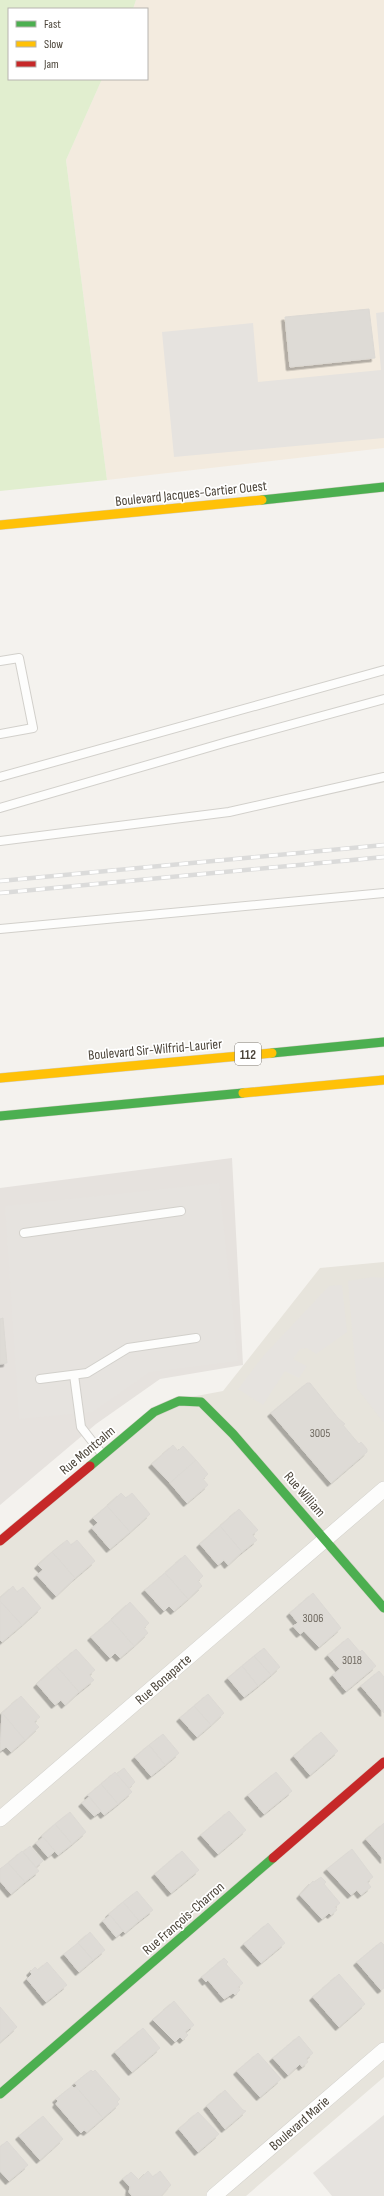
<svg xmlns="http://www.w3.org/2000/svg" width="384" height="2196" font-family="'Sofia Sans Condensed',sans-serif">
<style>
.residential{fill:#e7e4dc}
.commercial{fill:#f3ebdf}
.industrial{fill:#e6e2de}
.green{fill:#e1eecf}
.parking{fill:#e6e3df}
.building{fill:#dedbd6;stroke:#dcd9d4;filter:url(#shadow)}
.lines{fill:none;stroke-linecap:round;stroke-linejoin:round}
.lane-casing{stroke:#d2d0cb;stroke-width:10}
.street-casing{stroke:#d2d0cb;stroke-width:16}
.fast-casing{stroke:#d3cfc5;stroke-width:10}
.slow-casing{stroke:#d3cfc5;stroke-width:10}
.jam-casing{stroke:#d3cfc5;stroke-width:10}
.lane{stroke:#fdfdfc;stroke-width:8}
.street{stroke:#fdfdfc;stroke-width:15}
.fast{stroke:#4caf50;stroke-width:9}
.slow{stroke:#ffc107;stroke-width:9}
.jam{stroke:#c62828;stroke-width:9}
.rail-casing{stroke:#dbdbda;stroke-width:4.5}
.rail{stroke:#fff;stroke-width:3;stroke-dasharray:9;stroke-linecap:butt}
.labels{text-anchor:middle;stroke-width:3.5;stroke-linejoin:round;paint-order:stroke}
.number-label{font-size:12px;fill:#706a61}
.shield{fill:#fff;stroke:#817c74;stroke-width:1}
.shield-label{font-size:13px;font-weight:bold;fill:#4b4439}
.street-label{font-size:14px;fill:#4b4439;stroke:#fff}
</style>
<defs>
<filter id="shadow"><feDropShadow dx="-3.5" dy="3.5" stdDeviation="0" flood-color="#0004"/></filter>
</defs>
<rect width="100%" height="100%" fill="#f4f2ee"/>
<path class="residential" d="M384,1262V2077L246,2196H0V1544L175,1400L223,1391L320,1268Z"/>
<path class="commercial" d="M136,0H384V448L107,480L66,160L102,79H147V9H133Z"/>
<path class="industrial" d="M232,1158L243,1365L160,1379L96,1424L0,1505V1188Z"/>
<path class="green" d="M0,0H136L133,9H9V79H102L66,160L107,480L0,491Z"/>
<g class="parking">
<path d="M384,312V438L174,457L162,332L253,323L258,382L381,370L376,313Z"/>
<path d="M219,1183L238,1361L150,1372L93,1412L19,1419L5,1206Z"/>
<path d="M373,1277L384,1278V1423L357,1388L348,1281Z"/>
<path d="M342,1285L347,1332L316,1354L307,1348L300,1349L293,1359L307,1366L299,1378L285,1371L263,1405L238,1389L264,1355L329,1286Z"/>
<path d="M384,2115V2196H332L313,2173Z"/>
</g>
<g class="building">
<path d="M369,309L375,358L290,367L285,317Z"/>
<path d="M3,1318L7,1363L0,1364V1319Z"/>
<path d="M307,1383H310L338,1418L345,1424L343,1425L359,1444L361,1442L367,1449V1452L331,1483L271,1413Z"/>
<path d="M173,1445L178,1451L183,1446L196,1460L170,1483L152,1464Z"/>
<path d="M196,1460L208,1474L203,1479L208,1485L187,1503L170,1483Z"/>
<path d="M121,1493L126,1498L132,1493L150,1514L130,1532L107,1506Z"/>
<path d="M107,1506L130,1532L110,1549L92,1528L98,1523L93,1518Z"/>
<path d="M239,1509L258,1530L252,1535L257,1540L242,1552L220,1526Z"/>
<path d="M220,1526L242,1552L228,1565L224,1560L218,1565L200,1544Z"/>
<path d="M67,1540L71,1545L77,1540L95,1561L75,1578L52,1552Z"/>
<path d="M52,1552L75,1578L56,1596L37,1575L43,1570L38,1565Z"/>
<path d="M185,1555L203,1576L198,1581L202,1586L188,1599L165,1573Z"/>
<path d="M165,1573L188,1599L174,1611L169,1606L164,1611L145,1590Z"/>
<path d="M13,1586L17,1592L23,1587L41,1608L22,1625L0,1601V1598Z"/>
<path d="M313,1593L341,1628L319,1647L304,1631L300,1634L293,1626L298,1623L290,1613Z"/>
<path d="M0,1601L22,1625L2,1642L0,1640Z"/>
<path d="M130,1602L149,1623L144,1628L148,1633L134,1646L111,1620Z"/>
<path d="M111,1620L134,1646L120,1658L115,1653L110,1658L91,1637Z"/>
<path d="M348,1638L360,1652L362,1650L376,1666L346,1691L333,1675L340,1669L328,1655Z"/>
<path d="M264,1648L280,1667L271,1675L254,1656Z"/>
<path d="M76,1649L95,1670L89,1675L94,1680L79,1692L56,1666Z"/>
<path d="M254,1656L271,1675L258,1686L242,1666Z"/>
<path d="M56,1666L79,1692L65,1705L61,1700L55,1705L37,1684Z"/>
<path d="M242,1666L258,1686L244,1697L228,1678Z"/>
<path d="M379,1671L384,1677V1713L361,1686Z"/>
<path d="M208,1694L224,1713L211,1725L194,1706Z"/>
<path d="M21,1696L40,1717L34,1722L39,1727L25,1740L2,1713Z"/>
<path d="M194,1706L211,1725L197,1737L180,1718Z"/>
<path d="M2,1713L25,1740L11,1752L6,1747L0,1751Z"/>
<path d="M321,1732L338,1751L310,1775L294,1756Z"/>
<path d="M163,1734L179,1753L165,1765L149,1745Z"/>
<path d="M149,1745L165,1765L151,1776L135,1757Z"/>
<path d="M124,1768L135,1782L129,1788L116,1774Z"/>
<path d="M115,1772L132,1792L118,1804L101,1784Z"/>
<path d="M276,1772L292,1791L264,1814L248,1795Z"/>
<path d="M101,1784L118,1804L104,1815L88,1795Z"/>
<path d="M89,1797L101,1811L94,1816L82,1803Z"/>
<path d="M229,1811L246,1830L218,1854L201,1835Z"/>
<path d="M70,1812L86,1832L72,1844L55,1824Z"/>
<path d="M384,1823V1860L366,1839Z"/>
<path d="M55,1824L72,1844L58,1855L42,1836Z"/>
<path d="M43,1837L55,1851L48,1857L36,1843Z"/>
<path d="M30,1846L43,1861L36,1867L23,1852Z"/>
<path d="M352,1849L373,1877L367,1882L371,1887L361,1895L357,1890L351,1895L327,1869Z"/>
<path d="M22,1851L39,1871L25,1882L8,1863Z"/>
<path d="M182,1851L199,1870L171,1893L155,1874Z"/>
<path d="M8,1863L25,1882L11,1894L0,1881V1869Z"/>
<path d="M321,1877L326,1882L324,1884L340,1903L335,1907L337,1910L331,1915L329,1913L322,1919L300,1895L313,1881L314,1882Z"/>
<path d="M137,1891L153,1910L139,1921L123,1902Z"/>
<path d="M123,1902L139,1921L125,1933L109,1914Z"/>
<path d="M110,1915L123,1931L116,1937L103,1921Z"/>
<path d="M268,1923L285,1943L261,1963L244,1944Z"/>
<path d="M90,1932L105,1950L93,1960L78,1943Z"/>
<path d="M381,1942L384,1945V1988L381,1990L357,1962Z"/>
<path d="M78,1943L93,1960L79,1972L64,1954Z"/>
<path d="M224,1958L228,1962L226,1964L243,1983L238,1987L240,1990L235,1995L233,1993L224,1999L208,1980L206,1982L202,1977Z"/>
<path d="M47,1962L67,1985L46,2002L27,1979L32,1974L30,1972L35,1967L38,1970Z"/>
<path d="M339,1974L365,2004L339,2027L313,1997Z"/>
<path d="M174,2001L194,2025L185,2032L188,2035L183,2040L180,2037L175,2042L153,2020Z"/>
<path d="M0,2007L17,2027L0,2042Z"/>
<path d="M143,2028L160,2048L132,2072L115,2052Z"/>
<path d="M299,2036L313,2053L306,2059L308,2062L302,2067L300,2064L288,2075L273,2058Z"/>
<path d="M258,2053L281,2079L260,2097L237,2071Z"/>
<path d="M91,2070L93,2072L95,2070L120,2099L117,2102L119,2104L103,2118L76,2087L77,2086L75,2083Z"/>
<path d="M72,2086L74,2088L76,2087L103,2118L87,2132L84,2130L81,2133L56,2104L58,2101L56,2099Z"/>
<path d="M225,2090L243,2110L246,2111L225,2129L207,2106Z"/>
<path d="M198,2112L219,2134L198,2152L179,2129Z"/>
<path d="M43,2116L63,2139L40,2160L19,2136Z"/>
<path d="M7,2141L28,2165L9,2181L0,2171V2147Z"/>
<path d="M148,2171L153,2177L160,2171L171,2185L161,2196H132L129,2192L130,2187L123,2179L131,2172L139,2180Z"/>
</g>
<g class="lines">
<defs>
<g id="lane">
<path d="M0,661L19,658L33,728L0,734"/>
<path d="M0,777L384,670"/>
<path d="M0,808L227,742L384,699"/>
<path d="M0,841L229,812L384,777"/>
<path d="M0,929L384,893"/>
<path d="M24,1233L181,1211"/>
<path d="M74,1375L81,1427L102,1454"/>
<path d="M40,1379L87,1373L128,1348L196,1338"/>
</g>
<g id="street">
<path d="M0,1819L384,1489"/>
<path d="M214,2196L384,2050"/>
</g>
<g id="fast">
<path d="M262,500L384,487"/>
<path d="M272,1053L384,1042"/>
<path d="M0,1116L243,1093"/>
<path d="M90,1466L154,1412L179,1401L201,1402L233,1434L384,1608"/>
<path d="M0,2094L273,1858"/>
</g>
<g id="slow">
<path d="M0,525L262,500"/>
<path d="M0,1078L272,1053"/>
<path d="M243,1093L384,1080"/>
</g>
<g id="jam">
<path d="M0,1541L90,1466"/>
<path d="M273,1858L384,1762"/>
</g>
</defs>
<use href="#lane" class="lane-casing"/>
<use href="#street" class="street-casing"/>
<use href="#fast" class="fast-casing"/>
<use href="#slow" class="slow-casing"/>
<use href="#jam" class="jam-casing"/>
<use href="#lane" class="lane"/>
<use href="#street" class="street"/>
<use href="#fast" class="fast"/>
<use href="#slow" class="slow"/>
<use href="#jam" class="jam"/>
<defs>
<g id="rail">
<path d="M0,881L384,845"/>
<path d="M0,893L384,857"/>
</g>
</defs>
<use href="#rail" class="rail-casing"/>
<use href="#rail" class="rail"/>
</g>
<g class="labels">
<g class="number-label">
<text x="320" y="1437">3005</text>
<text x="313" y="1622">3006</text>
<text x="352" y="1664">3018</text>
</g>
<rect class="shield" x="235" y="1043" width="26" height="22" rx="3"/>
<g class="shield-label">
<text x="248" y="1059">112</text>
</g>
<g class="street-label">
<text transform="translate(191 493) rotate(-6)" y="5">Boulevard Jacques-Cartier Ouest</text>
<text transform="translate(155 1049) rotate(-5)" y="5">Boulevard Sir-Wilfrid-Laurier</text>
<text transform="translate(87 1450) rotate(-40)" y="5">Rue Montcalm</text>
<text transform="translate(305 1494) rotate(49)" y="5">Rue William</text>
<text transform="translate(163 1679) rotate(-41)" y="5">Rue Bonaparte</text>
<text transform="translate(183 1918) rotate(-41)" y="5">Rue François-Charron</text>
<text transform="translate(299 2123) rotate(-41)" y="5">Boulevard Marie</text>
</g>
</g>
<rect x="8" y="8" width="140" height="72" fill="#ffffff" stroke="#b7b4b0"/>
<rect x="16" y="21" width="20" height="6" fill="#4caf50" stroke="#b7b4b0"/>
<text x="44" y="28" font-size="12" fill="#4b4439">Fast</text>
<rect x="16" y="41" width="20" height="6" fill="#ffc107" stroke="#b7b4b0"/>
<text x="44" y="48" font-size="12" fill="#4b4439">Slow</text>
<rect x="16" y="61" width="20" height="6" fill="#c62828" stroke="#b7b4b0"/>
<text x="44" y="68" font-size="12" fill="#4b4439">Jam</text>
</svg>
